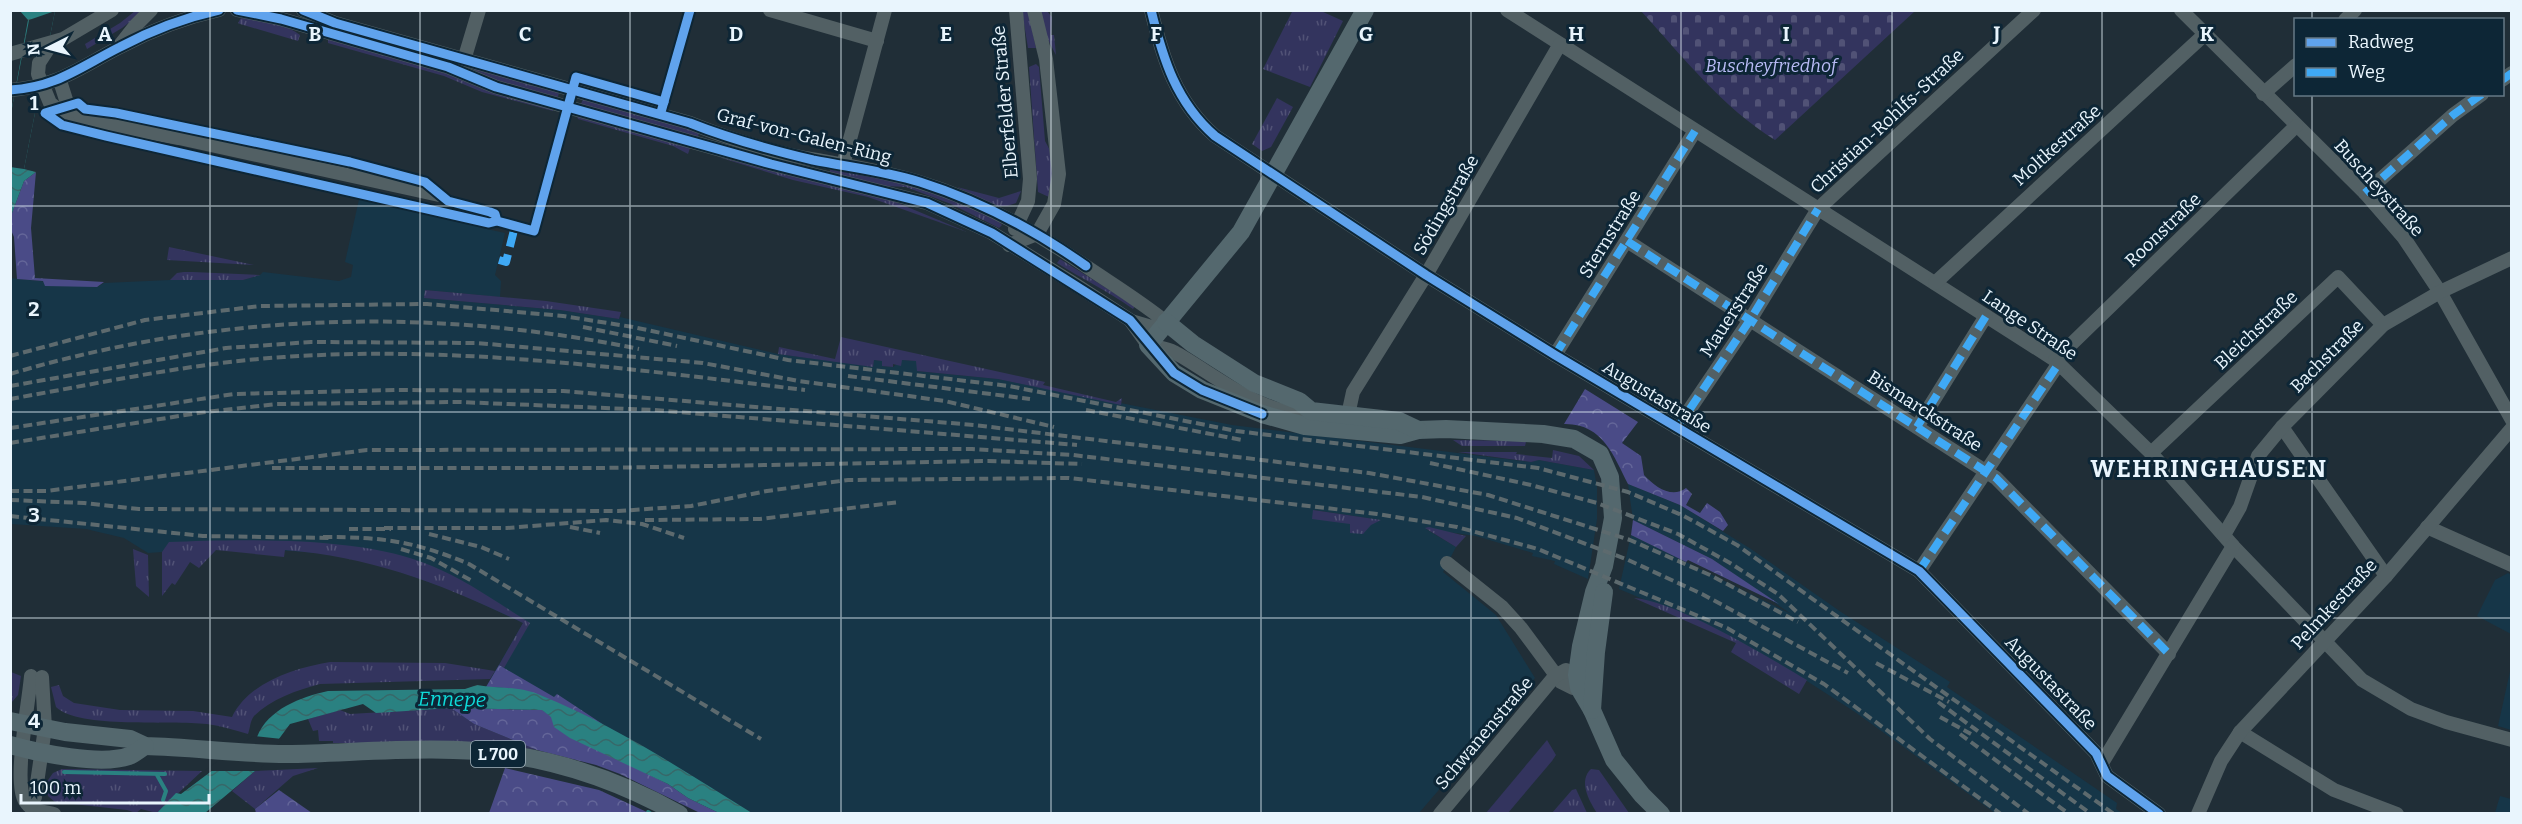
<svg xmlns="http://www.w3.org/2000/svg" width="2522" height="824" font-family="Bitter,serif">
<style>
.built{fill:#163648;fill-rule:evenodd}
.grass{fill:url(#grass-tufts)}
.forest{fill:url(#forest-crowns)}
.cemetery{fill:url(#cemetery-stones)}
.garden{fill:#33345e}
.water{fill:url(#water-waves)}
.pier{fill:#202e37}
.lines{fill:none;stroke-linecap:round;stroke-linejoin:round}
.stream{stroke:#2a8181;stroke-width:4}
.minor{stroke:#526064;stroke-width:14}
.major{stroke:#54686e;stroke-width:18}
.rail{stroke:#5d6a6e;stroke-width:4;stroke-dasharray:9 4.5;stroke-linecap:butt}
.quiet{stroke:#3fa9f5;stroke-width:8;stroke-dasharray:15 8;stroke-linecap:butt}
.cycleway-casing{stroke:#0d2636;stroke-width:13}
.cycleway{stroke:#60a3ed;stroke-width:9}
.grid{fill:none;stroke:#e9f5fd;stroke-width:1.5;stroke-opacity:0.55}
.labels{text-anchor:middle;stroke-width:6;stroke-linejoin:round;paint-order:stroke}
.shield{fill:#0d2636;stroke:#a7b7c1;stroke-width:1.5}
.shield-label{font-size:16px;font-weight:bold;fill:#e9f5fd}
.park-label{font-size:18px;font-style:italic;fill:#b9bcf6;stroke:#0d2636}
.street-label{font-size:18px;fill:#e9f5fd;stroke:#0d2636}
.water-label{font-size:20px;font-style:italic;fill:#0edbd9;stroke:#0d2636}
.district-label{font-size:24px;font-weight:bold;letter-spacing:1.5px;fill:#e9f5fd;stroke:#0d2636}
.grid-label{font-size:20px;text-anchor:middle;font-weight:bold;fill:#e9f5fd;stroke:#0d2636;stroke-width:6;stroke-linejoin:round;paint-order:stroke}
</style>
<defs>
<pattern id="grass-tufts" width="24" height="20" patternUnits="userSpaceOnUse" patternTransform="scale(1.5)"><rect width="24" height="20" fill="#33345e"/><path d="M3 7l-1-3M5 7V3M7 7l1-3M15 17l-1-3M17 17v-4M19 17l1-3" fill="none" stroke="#515276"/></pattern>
<pattern id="forest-crowns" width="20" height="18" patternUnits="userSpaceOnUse" patternTransform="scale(1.5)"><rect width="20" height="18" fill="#4a4b87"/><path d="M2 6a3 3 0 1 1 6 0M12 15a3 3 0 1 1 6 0" fill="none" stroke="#646699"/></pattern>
<pattern id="cemetery-stones" width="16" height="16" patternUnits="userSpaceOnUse" patternTransform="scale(1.5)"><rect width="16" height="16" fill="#33345e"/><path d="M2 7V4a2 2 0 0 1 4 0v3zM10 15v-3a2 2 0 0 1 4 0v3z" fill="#515276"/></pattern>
<pattern id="water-waves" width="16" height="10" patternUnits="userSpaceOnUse" patternTransform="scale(1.5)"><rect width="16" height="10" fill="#2a8181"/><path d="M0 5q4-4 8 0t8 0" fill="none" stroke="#376869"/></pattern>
</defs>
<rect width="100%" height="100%" fill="#202e37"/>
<g class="built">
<path d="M360,195L483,223L482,228L505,233L495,275L501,281L500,297L425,290V298L560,310L619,319L620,317L778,354L873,366L874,360L882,361V366L893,367L902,360L917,361V371L998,379L1232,425L1531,462L1539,460L1594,470L1597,487V519L1588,579L1554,564L1555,561L1532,556L1533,553L1476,536L1426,529L1456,547L1443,572L1496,615L1535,678L1419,813H752L721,794L486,687L523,623L454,591L375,563L331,554L170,542L162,552L148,553L124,538L86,529L11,524L10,278L97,287L104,283L170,280H243L260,275L263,272L339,281L351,277L353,265L345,262ZM1313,510H1314L1380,520L1350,533L1351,524Z"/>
<path d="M1628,484L1680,505L1751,549L1841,612L1950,682L1947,687L2117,803L2116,809L2122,813H1995L1855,712L1796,674L1712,628L1619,589L1631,535L1791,614L1712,559L1633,520Z"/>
<path d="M2508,573L2511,575V634L2477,616L2495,580Z"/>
<path d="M2511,667L2512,730H2511L2498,726Z"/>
<path d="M2500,796L2511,799V813H2495Z"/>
</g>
<g class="grass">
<path d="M1293,10L1321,11L1343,21L1310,87L1263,69Z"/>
<path d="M135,11H144L122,28L87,49L85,44L120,23Z"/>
<path d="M1022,11H1028L1036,48H1028Z"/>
<path d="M1040,11H1047L1052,17L1051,35H1054L1056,55L1046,36Z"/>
<path d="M241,18C260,20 285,23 300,35L298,41L240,24L238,23Z"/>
<path d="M328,39L445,73L480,88L553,109V111L482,92L444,76L328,43Z"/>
<path d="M1036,64L1039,67L1045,141L1052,154L1053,173L1049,197L1038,192L1029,67Z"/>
<path d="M467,66L559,92L558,97L493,80Z"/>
<path d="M1277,98L1293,107L1271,147L1262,151L1252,144Z"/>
<path d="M583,99L699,132L698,137L581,104Z"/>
<path d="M577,116L690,148L688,154L673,146L578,119Z"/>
<path d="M718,157L886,198L967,232L868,197L793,180Z"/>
<path d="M830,169C858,168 987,204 1002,225L999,228L951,204L906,187L886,186L830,173Z"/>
<path d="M957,187L999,198L1021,191L1016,203L1007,206H995Z"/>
<path d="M169,247L254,265L167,260Z"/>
<path d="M1060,259L1135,306L1133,309C1108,291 1082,279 1057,263Z"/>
<path d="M184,272H192L260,275L243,280H170L177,273Z"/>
<path d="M425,290L546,301L621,312L619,319L560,310L424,298Z"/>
<path d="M841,337L1045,382L1043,385L1116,402L1122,398L1121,405L998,379L917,371L916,361L902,360L901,366L893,364V367L882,366V361L874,360L873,367L778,354L779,347L835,359Z"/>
<path d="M1453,440L1517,441L1526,442L1525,446H1462Z"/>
<path d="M1553,450L1579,456L1594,470L1539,460L1531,462L1458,452H1517L1516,454L1552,458Z"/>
<path d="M1313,510L1381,520L1371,525L1363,534L1350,533V524L1312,519Z"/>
<path d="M1429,527L1466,536L1456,547L1425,528Z"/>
<path d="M169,542C244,539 364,536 432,566C466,580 498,603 530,623L504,668L499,665L523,623C442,584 373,557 285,550L284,557L216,550L199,568L190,562L175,585L172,583L162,596V552Z"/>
<path d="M133,549L148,555L149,597L136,586Z"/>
<path d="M1634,598C1676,601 1768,657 1807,680L1799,694L1731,652L1736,643Z"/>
<path d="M330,662L445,663L495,671L490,679L320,684C297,690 271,699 254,716C250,721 250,729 248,734C234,730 221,726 207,724C172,720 79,729 56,707L51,687L59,685L63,696L74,703L120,710L193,711L232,717C249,682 295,668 330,662Z"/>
<path d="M11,672L21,676L18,695L11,703Z"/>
<path d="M451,708L474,724L537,750L490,743H333V741H319L318,730L313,731L308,719L340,710L350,714Z"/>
<path d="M318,768L293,776L255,809L232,791L255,771Z"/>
<path d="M62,769L202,771L157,813L141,809L136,813L127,810L55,802L48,796L46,783L53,773Z"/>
<path d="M1591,769L1599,770L1629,813H1597C1589,801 1578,781 1591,769Z"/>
<path d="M1576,789L1587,813H1552L1572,790Z"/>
</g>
<g class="forest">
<path d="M36,172L31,228L35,278L104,282L97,287L45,286L43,281L17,279L14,237L11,230L12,213L24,181Z"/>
<path d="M1585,389L1638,422L1622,443L1641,456L1644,475C1655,487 1672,499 1686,488L1692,494L1686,505L1700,513L1707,503L1720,512L1728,525L1723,531L1680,505L1628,484C1614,457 1603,423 1564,424Z"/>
<path d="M1633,520L1712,559L1779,604L1688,560L1686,562L1631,535Z"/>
<path d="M499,665L554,697L557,694L604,725C563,706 532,687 486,687Z"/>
<path d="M451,708L542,710L614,757L668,784L688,798L719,813H700L620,774L596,765L537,750L474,724Z"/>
<path d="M505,768L599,790L649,813H489Z"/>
<path d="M279,790L312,813H256L255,809Z"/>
</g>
<path class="cemetery" d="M1641,11H1915L1775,140C1723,108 1682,56 1641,11Z"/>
<path class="garden" d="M1547,740L1556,755L1552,761L1508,813H1486Z"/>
<g class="water">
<path d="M20,11H55L24,169L36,172L24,181L12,213L11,226V113L28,20Z"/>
<path d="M477,685C499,689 520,686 540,695C615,725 684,771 752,813H719L688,798L668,784L570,738L554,727L551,717L542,710L451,708L376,713L363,704L290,724L255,771L205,813L156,814L176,793L181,794L257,737C268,709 301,697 328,691L465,689Z"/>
</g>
<g class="pier">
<path d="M55,11L24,169L10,167L11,113L29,20Z"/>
<path d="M253,736L282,739L259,771H204Z"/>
</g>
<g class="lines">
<g class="stream">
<path d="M64,772L165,774"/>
<path d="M157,775L166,791L163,800"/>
<path d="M648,812L651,814"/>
</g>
<g class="minor">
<path d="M237,10L281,19L448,67L496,87L771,164L927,203L992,233L1076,285L1130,320L1148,345C1156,347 1167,348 1174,352C1210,371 1269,422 1311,411"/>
<path d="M303,10L335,23L690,123C730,139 774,153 817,160C851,166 886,172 919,182C979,200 1033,230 1084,265C1112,284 1140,301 1166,322L1155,328L1131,321"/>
<path d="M770,10L877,41"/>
<path d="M1151,10C1163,59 1176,102 1215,136L1426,275L1555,355L1919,571L2096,753L2107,776L2159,814"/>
<path d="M1507,10L2055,360L2151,453L2233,546L2362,680L2411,709L2446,722L2512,740"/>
<path d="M2181,10L2365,193L2404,238L2440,292L2512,420"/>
<path d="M2345,20L2355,10"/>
<path d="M52,43L39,63L38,74L50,103L67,117L179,138L439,195"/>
<path d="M120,45L135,26L151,10"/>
<path d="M10,54L63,39L112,10"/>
<path d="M464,60L479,10"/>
<path d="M2502,80L2512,73"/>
<path d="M60,81L68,106L84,117"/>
<path d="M10,90C57,87 80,67 120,47C152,30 183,18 219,10"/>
<path d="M2263,94L2296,65"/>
<path d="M843,165L885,10"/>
<path d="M2365,193L2453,115L2482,94"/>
<path d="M1015,229L1028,201L1030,179L1016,10"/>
<path d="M1627,241L1996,478L2169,654"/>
<path d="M1009,245L1037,234L1054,204L1059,174L1046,59L1034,10"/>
<path d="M1935,283L2204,35"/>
<path d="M1555,355L1695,131"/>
<path d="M2055,360L2296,126"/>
<path d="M1348,415L1353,392L1426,275L1560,44"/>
<path d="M1917,427L1986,316"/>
<path d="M2282,427L2386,576"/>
<path d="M1677,428L1750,320L1818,209L2034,10"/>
<path d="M2151,453L2338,277L2383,325"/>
<path d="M2427,527L2512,565"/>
<path d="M2224,535L2240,507L2258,456L2282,427L2383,325L2440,292L2512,258"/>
<path d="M1447,563L1502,607L1521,628L1561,682L1573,688H1586"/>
<path d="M1919,571L2059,363"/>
<path d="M31,676C29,702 13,782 25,801C31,811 44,812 54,814"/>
<path d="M2240,732L2334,790L2397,814"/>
<path d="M2102,763L2233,546"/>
<path d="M29,806L35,797L45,728L42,677"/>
<path d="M1440,814L1555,676L1566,670L1583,679"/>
<path d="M2198,814L2221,761L2240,732L2386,576L2512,428"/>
</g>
<g class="major">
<path d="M1365,10L1241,232L1148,345L1174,373L1202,390L1262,414L1305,426L1400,435L1418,430L1446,429L1543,434L1574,439L1600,454L1610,477L1613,518L1604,566L1594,592L1581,646L1577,675L1579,688L1592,710L1614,760L1642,795L1661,814"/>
<path d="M1166,322L1193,344L1254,383L1299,401L1311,411L1399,421L1418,430"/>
<path d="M1592,710L1596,652L1604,592"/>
<path d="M10,721L65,732L130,739L145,746C192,747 239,754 286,754C359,753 440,744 512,755C571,764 627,785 679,814"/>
<path d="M10,745C39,753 101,766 129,756C134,754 140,749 145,746"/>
</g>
<g class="rail">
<path d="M583,327L677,346"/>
<path d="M10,356L145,320L260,306L427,304L563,316L633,327L788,360L1009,386L1236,431L1538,468L1628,492L1684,516L1737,545L2114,814"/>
<path d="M10,374C214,313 431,306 639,349"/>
<path d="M848,376L1030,399"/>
<path d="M10,386L226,348L311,342L477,343L703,363L799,381L945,401L1054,427"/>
<path d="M10,399C101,383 192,363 284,357C458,345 632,369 805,390"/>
<path d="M1086,410L1242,440"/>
<path d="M10,428L234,394L395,390L563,391L974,425L1369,473L1488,495L1630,540L1710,575L1798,622"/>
<path d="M10,443L198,413L276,404L459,402L654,410L1077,445"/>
<path d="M1430,463L1531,485L1597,503L1678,534L1730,563L1778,594L1930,739L2029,814"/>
<path d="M272,468H600L988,461L1082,464"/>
<path d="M10,491H46L367,450L972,449L1073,455L1422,497L1517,518L1626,559L1702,594L1848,673"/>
<path d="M10,500L84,503L139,509L618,511L691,506L767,491L848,480L1069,478L1377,514L1457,527L1538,549L1727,628L1824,684L2001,814"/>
<path d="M10,516L203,536L330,538"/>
<path d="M645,520L760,519L900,502"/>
<path d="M570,527L600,533"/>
<path d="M384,528H507L606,520L642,524L684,538"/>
<path d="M349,529H391"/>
<path d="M429,534L481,547L509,559"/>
<path d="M323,537C382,537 414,541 469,564L761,739"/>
<path d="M401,549L431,558L472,581"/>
<path d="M1876,663L1949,702"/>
<path d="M1938,702L2091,814"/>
<path d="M1940,717L1971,734"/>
<path d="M1960,734L2069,814"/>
</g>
<g class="quiet">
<path d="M2502,80L2512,73"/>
<path d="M2365,193L2453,115L2482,94"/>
<path d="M1627,241L1996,478L2169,654"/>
<path d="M499,260L506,262L515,226"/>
<path d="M1555,355L1695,131"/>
<path d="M1917,427L1986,316"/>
<path d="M1677,428L1750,320L1818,209"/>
<path d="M1919,571L2059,363"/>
</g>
<defs>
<g id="cycleway">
<path d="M237,10L281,19L448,67L496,87L771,164L927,203L992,233L1130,320L1174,373L1202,390L1262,414"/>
<path d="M303,10L335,23L690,123C730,139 771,150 813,160C848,167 885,171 920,182C980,201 1035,230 1086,266"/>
<path d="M1151,10C1163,59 1176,102 1215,136L1426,275L1555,355L1919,571L2096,753L2107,776L2159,814"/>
<path d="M10,90C57,87 80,67 120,47C152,30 183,18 219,10"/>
<path d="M661,112L690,10"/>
<path d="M497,221L489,223L106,136L62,125L45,113L78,103L85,109L116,113L350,162L425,182L448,201L490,212L495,214L497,221L534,231L576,77L664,102"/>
</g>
</defs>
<use href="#cycleway" class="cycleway-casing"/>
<use href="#cycleway" class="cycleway"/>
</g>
<path class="grid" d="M210,10V814M420,10V814M630,10V814M841,10V814M1051,10V814M1261,10V814M1471,10V814M1681,10V814M1892,10V814M2102,10V814M2312,10V20M2312,94V814M10,206H2512M10,412H2512M10,618H2512"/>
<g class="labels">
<rect class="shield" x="471" y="741" width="54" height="26" rx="4.5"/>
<g class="shield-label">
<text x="498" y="760">L 700</text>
</g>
<g class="park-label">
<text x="1771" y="72">Buscheyfriedhof</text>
</g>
<g class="street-label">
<text transform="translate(1005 102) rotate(-95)" y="6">Elberfelder Straße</text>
<text transform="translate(1887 121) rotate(-43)" y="6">Christian-Rohlfs-Straße</text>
<text transform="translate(804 136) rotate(14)" y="6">Graf-von-Galen-Ring</text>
<text transform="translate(2057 145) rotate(-42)" y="6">Moltkestraße</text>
<text transform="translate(2379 188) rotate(48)" y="6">Buscheystraße</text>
<text transform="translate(1446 205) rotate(-60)" y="6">Södingstraße</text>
<text transform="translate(2163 230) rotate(-44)" y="6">Roonstraße</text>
<text transform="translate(1610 234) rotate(-58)" y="6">Sternstraße</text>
<text transform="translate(1734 310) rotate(-57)" y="6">Mauerstraße</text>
<text transform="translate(2030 325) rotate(34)" y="6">Lange Straße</text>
<text transform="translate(2256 330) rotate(-43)" y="6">Bleichstraße</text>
<text transform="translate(2327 356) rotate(-45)" y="6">Bachstraße</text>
<text transform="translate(1657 397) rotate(31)" y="6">Augustastraße</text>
<text transform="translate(1925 411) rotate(33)" y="6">Bismarckstraße</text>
<text transform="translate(2334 604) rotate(-47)" y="6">Pelmkestraße</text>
<text transform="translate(2051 683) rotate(46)" y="6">Augustastraße</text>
<text transform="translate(1484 733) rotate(-50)" y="6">Schwanenstraße</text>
</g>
<g class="water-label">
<text transform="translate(452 699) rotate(1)" y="7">Ennepe</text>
</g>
<g class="district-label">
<text x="2209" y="477">WEHRINGHAUSEN</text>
</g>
</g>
<g class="grid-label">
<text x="105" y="41">A</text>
<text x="315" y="41">B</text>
<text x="525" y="41">C</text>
<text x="736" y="41">D</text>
<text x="946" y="41">E</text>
<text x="1156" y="41">F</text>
<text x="1366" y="41">G</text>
<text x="1576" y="41">H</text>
<text x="1786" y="41">I</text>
<text x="1997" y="41">J</text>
<text x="2207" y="41">K</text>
<text x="34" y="110">1</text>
<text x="34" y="316">2</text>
<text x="34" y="522">3</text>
<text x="34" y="728">4</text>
</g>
<rect width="2522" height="824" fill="none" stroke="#e9f5fd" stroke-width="24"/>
<rect x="2294" y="18" width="210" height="78" fill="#0d2636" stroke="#657986" stroke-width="1.5"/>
<rect x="2306" y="38" width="30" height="9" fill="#60a3ed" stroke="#657986" stroke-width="1.5"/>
<text x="2348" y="48" font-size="18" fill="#e9f5fd">Radweg</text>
<rect x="2306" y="68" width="30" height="9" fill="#3fa9f5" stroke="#657986" stroke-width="1.5"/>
<text x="2348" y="78" font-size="18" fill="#e9f5fd">Weg</text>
<g transform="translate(48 48) rotate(264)" stroke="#0d2636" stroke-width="4.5" paint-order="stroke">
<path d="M0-4.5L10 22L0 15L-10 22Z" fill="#e9f5fd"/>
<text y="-9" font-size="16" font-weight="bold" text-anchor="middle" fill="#e9f5fd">N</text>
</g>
<path d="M21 794v9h188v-9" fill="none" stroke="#e9f5fd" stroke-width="3"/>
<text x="30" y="794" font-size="18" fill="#e9f5fd" stroke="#0d2636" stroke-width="4.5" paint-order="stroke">100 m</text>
</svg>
